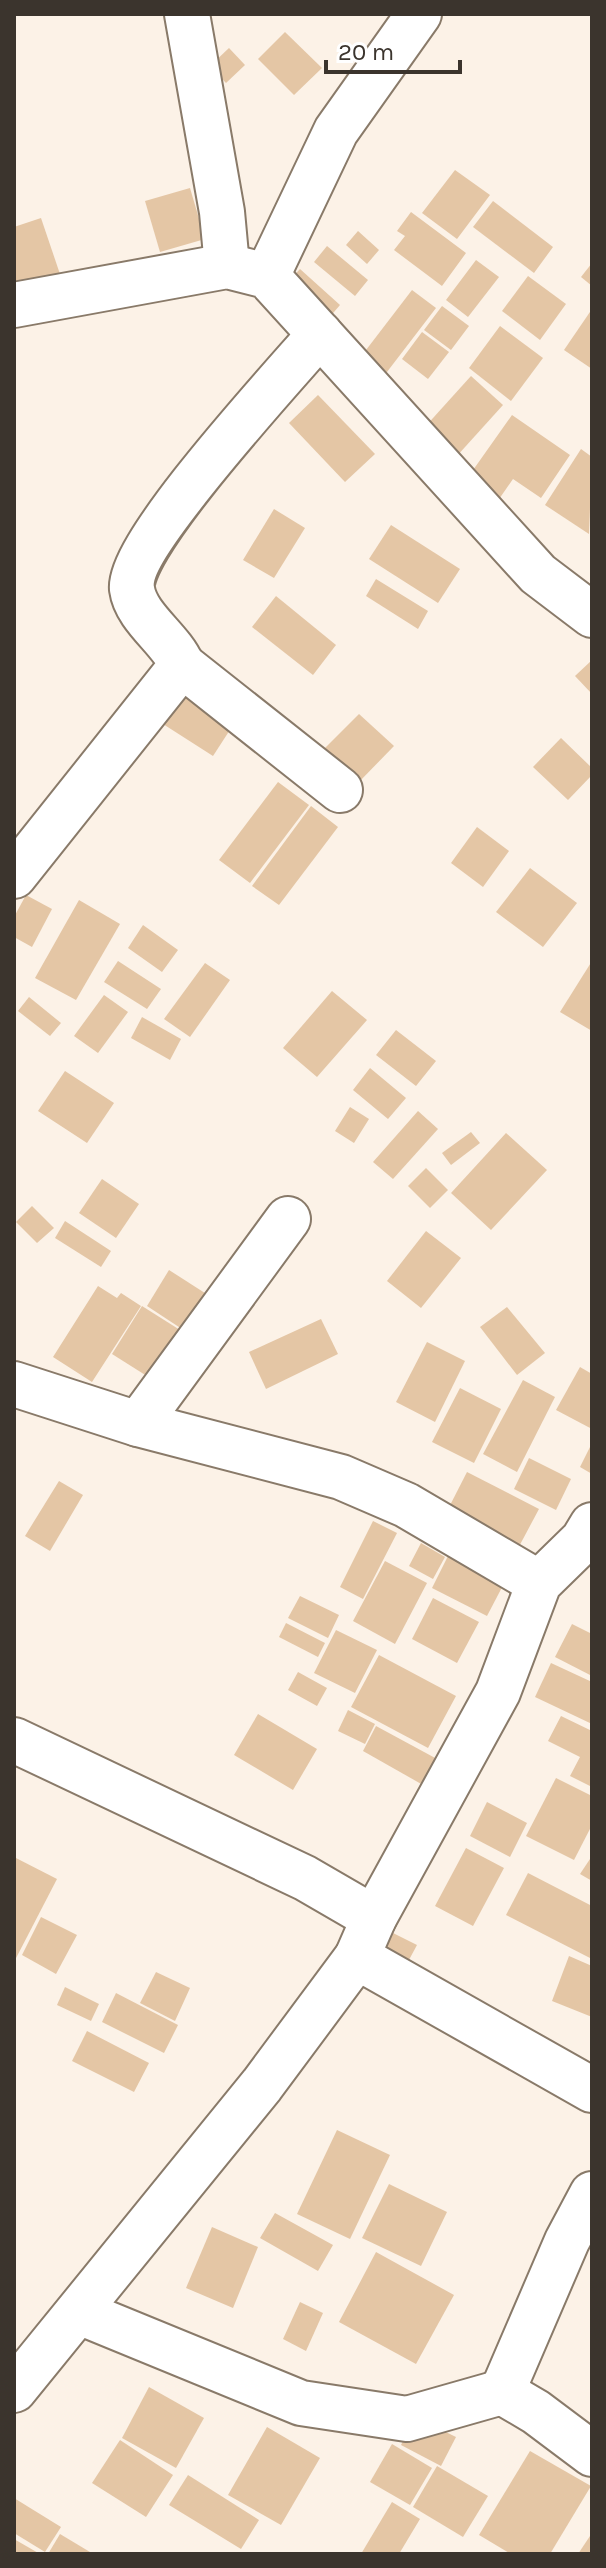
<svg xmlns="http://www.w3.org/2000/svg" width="606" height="2568" font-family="Karla,sans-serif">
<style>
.building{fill:#e4c6a5}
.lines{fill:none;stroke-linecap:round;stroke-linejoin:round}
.minor-casing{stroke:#897a69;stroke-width:48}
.minor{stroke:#fff;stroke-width:44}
</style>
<rect width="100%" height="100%" fill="#fcf2e7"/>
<g class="building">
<path d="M285,32L322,68L294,95L258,59Z"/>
<path d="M229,48L245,65L226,83L210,66Z"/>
<path d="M455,170L490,195L457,239L422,213Z"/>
<path d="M190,188L205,239L160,252L145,201Z"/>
<path d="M493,201L553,247L534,273L473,227Z"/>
<path d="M411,212L466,253L442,286L394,250L405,236L397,231Z"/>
<path d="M41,218L62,280L20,294L14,277V227Z"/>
<path d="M358,231L379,250L367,264L346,245Z"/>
<path d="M327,246L368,280L355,296L314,262Z"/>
<path d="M476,260L499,277L468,317L446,300Z"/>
<path d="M592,263V286L581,277Z"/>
<path d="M300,269L340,305L328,319L287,283Z"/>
<path d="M528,276L566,304L540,340L502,311Z"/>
<path d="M412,290L436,308L377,385L353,367Z"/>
<path d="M442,306L469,326L451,350L424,330Z"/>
<path d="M592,309V369L564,350Z"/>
<path d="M500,326L543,358L511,401L469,368Z"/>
<path d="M422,332L449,352L428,379L402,359Z"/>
<path d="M471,376L503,405L456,457L424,428Z"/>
<path d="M318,395L375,454L345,482L289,423Z"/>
<path d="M512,415L570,455L541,498L513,479L497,502L466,480Z"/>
<path d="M581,449L592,457L589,534L545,505Z"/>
<path d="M274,509L305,528L274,578L243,560Z"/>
<path d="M391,525L460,569L438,603L369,559Z"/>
<path d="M376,579L428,611L418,629L366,596Z"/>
<path d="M276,596L336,645L313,675L252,627Z"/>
<path d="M592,660V694L575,676Z"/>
<path d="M188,687L237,719L213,756L163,724Z"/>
<path d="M359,714L394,746L358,783L324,749Z"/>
<path d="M561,738L592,768V775L568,800L533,767Z"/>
<path d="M278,782L309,805L250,883L219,860Z"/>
<path d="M311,806L338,827L279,905L252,886Z"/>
<path d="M477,827L509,851L483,887L451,863Z"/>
<path d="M530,868L577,903L543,947L496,912Z"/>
<path d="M26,895L52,909L32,947L14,937V917Z"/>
<path d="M79,900L120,924L76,1000L35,978Z"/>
<path d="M143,925L178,950L162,972L128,948Z"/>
<path d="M118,961L161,989L147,1009L104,982Z"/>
<path d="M592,961V1031L560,1012Z"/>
<path d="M205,963L230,980L190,1037L164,1019Z"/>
<path d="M332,991L367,1020L317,1077L283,1048Z"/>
<path d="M104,995L128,1012L98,1053L74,1036Z"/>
<path d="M29,997L61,1023L50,1036L18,1011Z"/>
<path d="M142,1017L181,1039L170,1060L131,1038Z"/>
<path d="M396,1030L436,1061L416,1086L376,1055Z"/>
<path d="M370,1068L406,1098L388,1119L353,1090Z"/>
<path d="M65,1071L114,1103L87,1143L38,1111Z"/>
<path d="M350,1107L369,1119L354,1143L335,1131Z"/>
<path d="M418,1111L438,1129L393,1179L373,1162Z"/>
<path d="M471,1132L480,1143L451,1165L442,1153Z"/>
<path d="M506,1133L547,1170L491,1230L451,1193Z"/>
<path d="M426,1168L448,1190L430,1208L408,1186Z"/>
<path d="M102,1179L139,1204L116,1238L79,1213Z"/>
<path d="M32,1206L54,1228L37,1243L16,1222Z"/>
<path d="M65,1221L111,1251L101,1267L55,1238Z"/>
<path d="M426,1231L461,1258L421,1308L387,1281Z"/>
<path d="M169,1270L208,1295L185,1331L147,1306Z"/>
<path d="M98,1286L117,1298L121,1293L141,1306L92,1382L53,1357Z"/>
<path d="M142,1306L180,1330L150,1378L112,1354Z"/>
<path d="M507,1307L545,1353L517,1375L480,1327Z"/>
<path d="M321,1319L338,1354L266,1389L249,1352Z"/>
<path d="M427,1342L465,1361L435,1422L396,1402Z"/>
<path d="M580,1367L592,1374V1429L556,1410Z"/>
<path d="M523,1380L555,1397L517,1472L483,1454Z"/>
<path d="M460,1388L501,1409L474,1463L432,1442Z"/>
<path d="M592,1443V1474L580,1467Z"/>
<path d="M529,1458L571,1479L556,1510L514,1489Z"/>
<path d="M467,1472L539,1509L515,1554L444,1517Z"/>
<path d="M59,1481L83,1495L50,1551L25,1536Z"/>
<path d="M373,1521L397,1533L363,1599L340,1587Z"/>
<path d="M421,1543L445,1557L433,1579L409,1566Z"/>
<path d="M454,1544L510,1572L487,1616L432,1588Z"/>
<path d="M385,1561L427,1583L395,1644L353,1621Z"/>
<path d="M300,1596L339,1615L328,1638L288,1618Z"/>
<path d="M433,1598L479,1622L457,1663L412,1639Z"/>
<path d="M286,1623L325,1643L318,1657L279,1637Z"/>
<path d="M572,1624L592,1634V1676L555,1657Z"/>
<path d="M336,1630L377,1650L355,1693L314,1673Z"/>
<path d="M379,1655L456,1696L428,1748L351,1707Z"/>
<path d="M551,1663L592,1682V1724L535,1697Z"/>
<path d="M298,1672L327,1688L317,1706L288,1690Z"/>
<path d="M348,1710L375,1724L365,1744L338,1731Z"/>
<path d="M258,1714L317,1749L293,1790L234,1755Z"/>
<path d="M561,1716L592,1731V1787L570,1776L580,1757L548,1741Z"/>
<path d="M376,1726L437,1759L423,1785L363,1751Z"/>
<path d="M556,1778L592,1796V1825L574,1860L526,1836Z"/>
<path d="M487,1802L527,1823L510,1857L470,1836Z"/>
<path d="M466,1848L504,1868L473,1926L435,1906Z"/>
<path d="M592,1856V1881L580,1874Z"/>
<path d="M14,1857L57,1879L14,1962Z"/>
<path d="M528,1873L592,1906L590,1958L506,1915Z"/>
<path d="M41,1917L77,1935L56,1974L22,1955Z"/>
<path d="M385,1929L417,1945L403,1971L371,1954Z"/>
<path d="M569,1956L592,1966V2017L552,2001Z"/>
<path d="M156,1972L190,1988L175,2021L140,2003Z"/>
<path d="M65,1987L99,2004L91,2021L57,2005Z"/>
<path d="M116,1993L178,2025L164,2053L102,2022Z"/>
<path d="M87,2031L149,2063L134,2092L72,2061Z"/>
<path d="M337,2130L390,2155L350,2239L297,2214Z"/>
<path d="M389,2184L447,2212L421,2266L362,2238Z"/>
<path d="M275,2213L333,2245L318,2271L260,2238Z"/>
<path d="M212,2227L258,2247L233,2308L186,2288Z"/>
<path d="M376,2252L454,2295L416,2364L339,2322Z"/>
<path d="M300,2302L323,2313L306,2351L283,2339Z"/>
<path d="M149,2387L204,2418L176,2468L122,2438Z"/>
<path d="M415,2417L456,2437L441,2466L401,2445Z"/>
<path d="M267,2427L320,2458L281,2525L228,2495Z"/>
<path d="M120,2440L173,2475L146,2517L92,2483Z"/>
<path d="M392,2444L432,2468L410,2505L370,2482Z"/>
<path d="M530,2451L591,2486L550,2554H511L479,2535Z"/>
<path d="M437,2466L488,2496L463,2537L413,2507Z"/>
<path d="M188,2475L259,2520L241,2549L169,2505Z"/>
<path d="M14,2498L61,2527L45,2552L14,2533Z"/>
<path d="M392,2502L420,2519L399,2554H361Z"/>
<path d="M592,2533V2554H578Z"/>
<path d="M60,2534L90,2552L89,2554H48Z"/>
<path d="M14,2539L40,2554H14Z"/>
</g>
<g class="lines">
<defs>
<g id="minor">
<path d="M187,14L222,212L227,266"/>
<path d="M267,276L336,131L419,14"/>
<path d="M14,305L227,266L267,276L538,574L592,615"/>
<path d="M182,665L340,790"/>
<path d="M14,876L182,665C171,639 136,618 132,589C126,546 285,375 320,334"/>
<path d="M14,1384L138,1424L341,1477L406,1505L539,1583"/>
<path d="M138,1424L288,1219"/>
<path d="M592,1525L583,1540L539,1583L498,1692L374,1918L357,1957L592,2090"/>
<path d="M14,1740L305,1878L374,1918"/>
<path d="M592,2194L567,2241L502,2392L536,2412L592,2454"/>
<path d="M79,2312L301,2403L407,2419L502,2392"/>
<path d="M14,2390L262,2085L357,1957"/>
</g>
</defs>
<use href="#minor" class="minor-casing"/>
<use href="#minor" class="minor"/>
</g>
<rect width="606" height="2568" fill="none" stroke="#3b342d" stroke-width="32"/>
<path d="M326 60v12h134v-12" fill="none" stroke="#3b342d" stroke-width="4"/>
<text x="338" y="60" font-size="24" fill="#3b342d" stroke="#ffffff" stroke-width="6" paint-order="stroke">20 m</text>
</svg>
